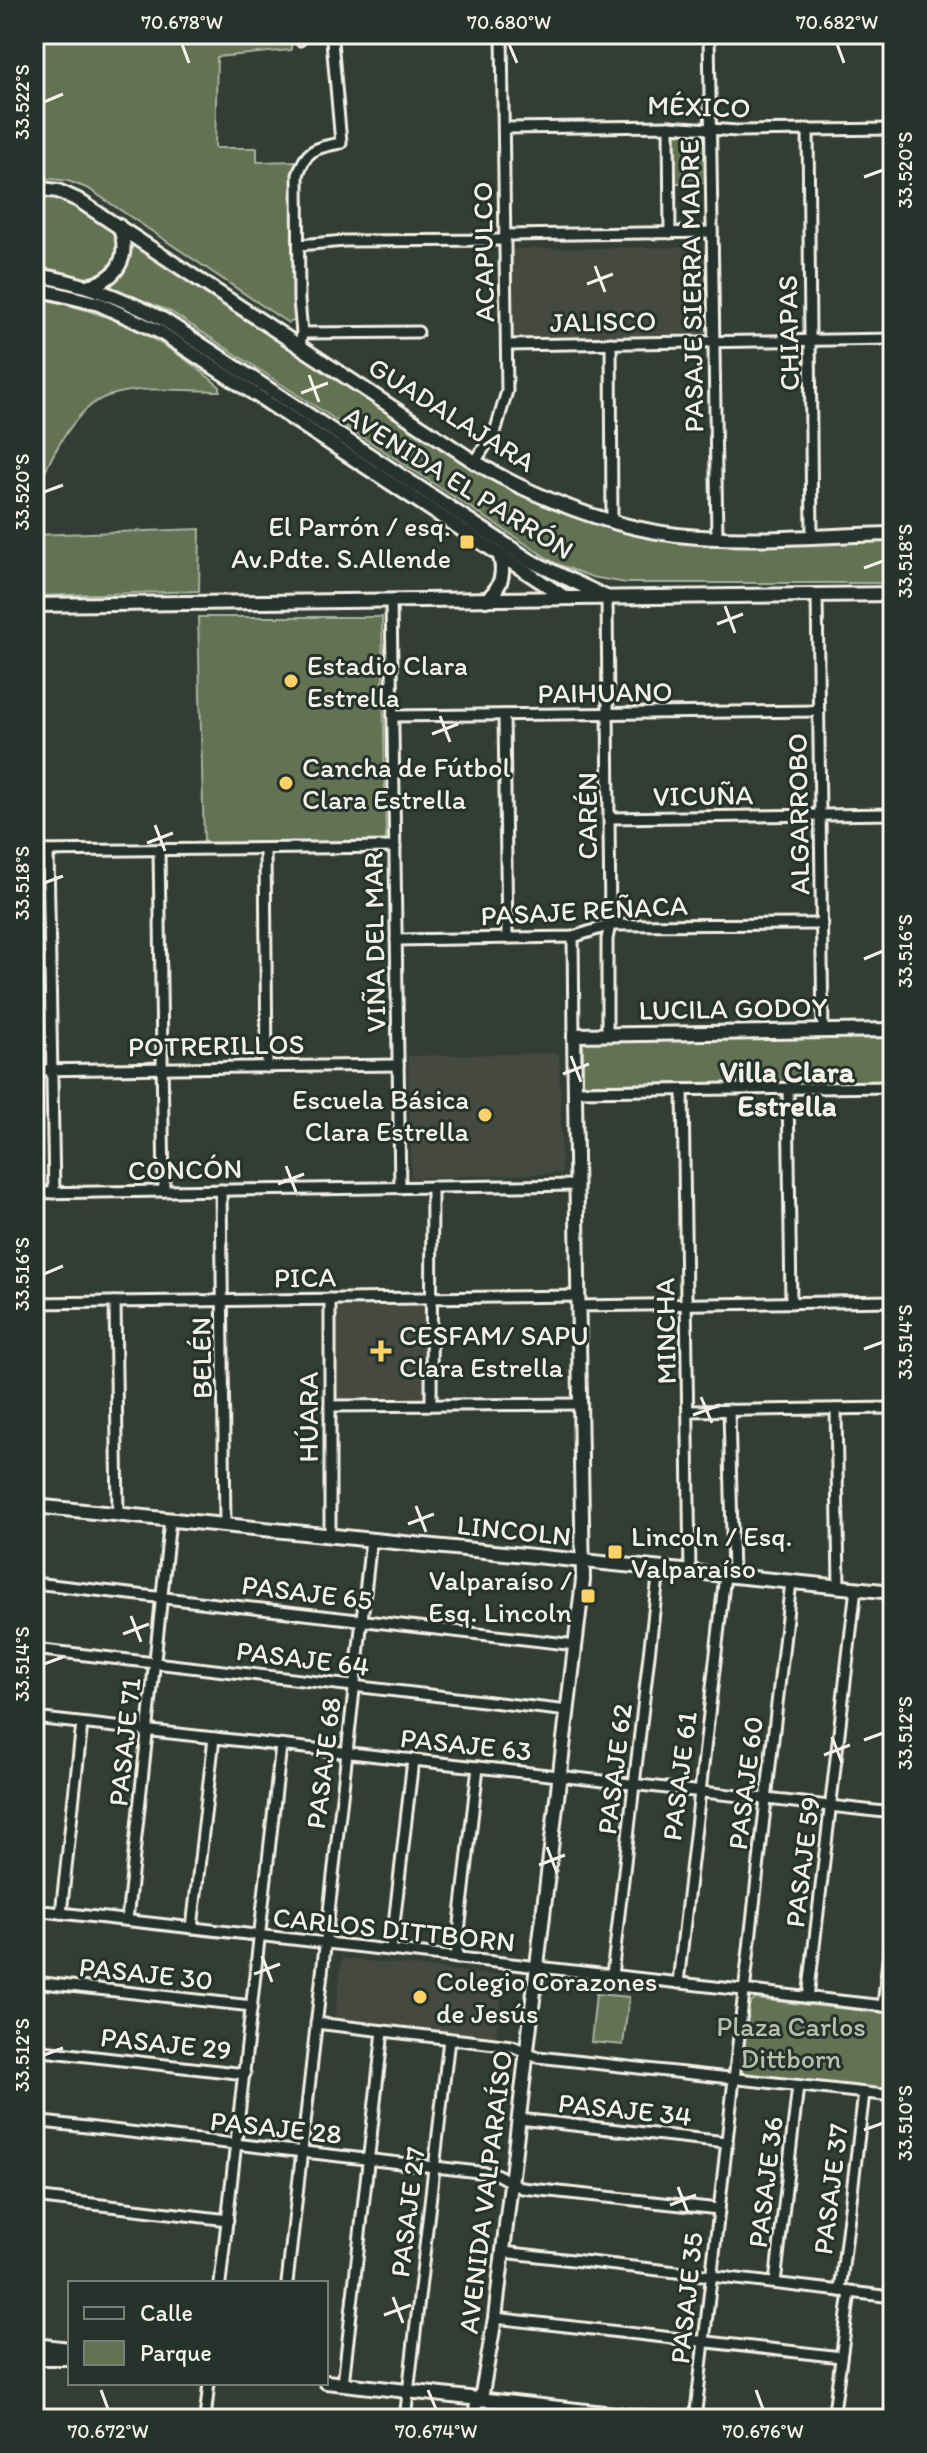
<svg xmlns="http://www.w3.org/2000/svg" width="927" height="2453" font-family="Itim,sans-serif">
<style>
.built{fill:#45493f}
.green{fill:#627253;stroke:#abb29e;stroke-width:2}
.lines{fill:none;stroke-linecap:round;stroke-linejoin:round}
.street-casing{stroke:#f4f1e8;stroke-width:15}
.secondary-casing{stroke:#f4f1e8;stroke-width:18}
.street{stroke:#26332d;stroke-width:9}
.secondary{stroke:#26332d;stroke-width:12}
.ticks{fill:none;stroke:#f4f1e8;stroke-width:3}
.poi-dot{fill:#ffd166;stroke:#26332d;stroke-width:3}
.labels{text-anchor:middle;stroke-width:6;stroke-linejoin:round;paint-order:stroke}
.street-label{font-size:28px;fill:#f4f1e8;stroke:#26332d}
.poi-label{font-size:28px;fill:#f4f1e8;stroke:#26332d;text-anchor:start}
.park-label{font-size:28px;fill:#babeac;stroke:#26332d}
.neighbourhood-label{font-size:30px;font-weight:bold;fill:#f4f1e8;stroke:#26332d}
.neatline{fill:none;stroke:#f4f1e8;stroke-width:3}
.ticks-label{font-size:20px;text-anchor:middle;fill:#f4f1e8}
</style>
<rect width="100%" height="100%" fill="#343d35"/>
<filter id="ink" filterUnits="userSpaceOnUse"><feTurbulence type="fractalNoise" baseFrequency=".0125" numOctaves="2"/><feDisplacementMap in="SourceGraphic" scale="16" xChannelSelector="R" yChannelSelector="G"/><feConvolveMatrix kernelMatrix="1 2 1 2 8 2 1 2 1" color-interpolation-filters="sRGB"/></filter>
<g filter="url(#ink)">
<g class="built">
<path d="M705,247L706,338L513,340L512,249Z"/>
<path d="M559,1053L562,1173L411,1178L408,1056Z"/>
<path d="M425,1303V1399L337,1398L335,1304Z"/>
<path d="M342,1958L504,1976L496,2037L335,2019Z"/>
</g>
<g class="green">
<path d="M34,34H291V50L217,57L215,148H257V162L298,161L292,178L296,320L288,323L89,189L68,181L34,177Z"/>
<path d="M685,129L705,133L706,183H675L674,130Z"/>
<path d="M34,194L59,197L76,204L465,464C527,501 594,528 665,540C695,545 727,543 758,542C803,542 848,541 893,541V583H626L592,577L555,563L171,312L90,279L34,268Z"/>
<path d="M34,298C105,309 167,340 220,387V391C184,391 142,385 108,396C73,407 45,467 34,499Z"/>
<path d="M200,529L199,591L34,596V535Z"/>
<path d="M198,617H382L386,842L204,844Z"/>
<path d="M893,1037V1082L583,1084V1039Z"/>
<path d="M596,1994L629,1997L623,2045L591,2042Z"/>
<path d="M755,1999L893,2014V2093L741,2075L749,2005Z"/>
</g>
<g class="lines">
<defs>
<g id="street">
<path d="M299,34L300,40"/>
<path d="M709,34L717,537"/>
<path d="M669,126L670,233"/>
<path d="M504,128L669,126L737,131L893,129"/>
<path d="M808,129L812,536"/>
<path d="M505,235L712,232"/>
<path d="M299,245L345,241L505,240"/>
<path d="M302,333L418,332"/>
<path d="M611,343L612,520"/>
<path d="M507,345L893,339"/>
<path d="M300,346L302,333L299,300L298,175C306,149 315,148 341,143L332,41"/>
<path d="M475,462L496,429L507,391L502,34"/>
<path d="M817,595L823,1031"/>
<path d="M607,598L610,925L607,939V1034"/>
<path d="M391,600L400,1188"/>
<path d="M504,715L507,938"/>
<path d="M393,716L819,711"/>
<path d="M609,818L893,814"/>
<path d="M265,849L267,1067"/>
<path d="M159,850L164,1191"/>
<path d="M34,851L395,847"/>
<path d="M48,851L54,1193"/>
<path d="M573,937L574,1035"/>
<path d="M396,940L573,937L610,925L822,924"/>
<path d="M34,1070L398,1065"/>
<path d="M788,1088L791,1303"/>
<path d="M683,1090L690,1572"/>
<path d="M575,1091L893,1087"/>
<path d="M221,1190L225,1525"/>
<path d="M34,1193L576,1185"/>
<path d="M330,1299V1536"/>
<path d="M115,1302L118,1515"/>
<path d="M34,1303L578,1296"/>
<path d="M578,1306L893,1301"/>
<path d="M431,1405L432,1187"/>
<path d="M330,1406L579,1404"/>
<path d="M836,1409L839,1586"/>
<path d="M729,1410L733,1576"/>
<path d="M688,1411L893,1408"/>
<path d="M34,1583L576,1645"/>
<path d="M34,1649L568,1711"/>
<path d="M34,1718L893,1813"/>
<path d="M34,1910L893,2007"/>
<path d="M61,1913L82,1724"/>
<path d="M127,1920L170,1520"/>
<path d="M192,1928L214,1738"/>
<path d="M391,1950L413,1760"/>
<path d="M456,1958L478,1767"/>
<path d="M612,1975L659,1569"/>
<path d="M34,1982L252,2006"/>
<path d="M678,1983L725,1575"/>
<path d="M808,1998L856,1588"/>
<path d="M883,2006L893,1915"/>
<path d="M316,2023L512,2046L538,2057L893,2096"/>
<path d="M34,2050L245,2074"/>
<path d="M519,2119L726,2142"/>
<path d="M34,2121L496,2174L522,2188L719,2209"/>
<path d="M34,2197L228,2220"/>
<path d="M503,2252L893,2297"/>
<path d="M220,2283L281,1746"/>
<path d="M287,2283L371,1540"/>
<path d="M775,2283L798,2086"/>
<path d="M840,2291L864,2093"/>
<path d="M495,2318L841,2357"/>
<path d="M343,2384L383,2031"/>
<path d="M205,2419L209,2383"/>
<path d="M405,2419L449,2039"/>
<path d="M474,2419L475,2407L481,2399"/>
<path d="M551,2419L552,2407"/>
<path d="M698,2419L696,2411L791,1582"/>
<path d="M833,2419L850,2292"/>
</g>
<g id="secondary">
<path d="M34,188L58,191L78,200L475,462C533,497 610,527 677,535C746,543 824,535 893,534"/>
<path d="M34,275C81,281 122,298 164,320L531,561L606,597"/>
<path d="M87,286C118,280 131,256 119,226"/>
<path d="M34,288L99,304L160,332L566,598"/>
<path d="M486,600C501,588 506,573 499,554"/>
<path d="M34,605L893,594"/>
<path d="M34,1506L893,1592"/>
<path d="M34,2345L70,2349"/>
<path d="M34,2358H70"/>
<path d="M326,2382L658,2419"/>
<path d="M481,2399L495,2318L583,1580L574,1035L893,1030"/>
</g>
</defs>
<use href="#street" class="street-casing"/>
<use href="#secondary" class="secondary-casing"/>
<use href="#street" class="street"/>
<use href="#secondary" class="secondary"/>
</g>
</g>
<path class="ticks" d="M182,44L189,63M509,44L517,63M837,44L844,63M44,102L63,94M864,177L883,170M595,266L605,292M587,284L613,274M309,375L319,402M301,393L328,383M44,492L63,485M864,568L883,561M725,606L735,633M717,624L743,614M440,716L450,742M432,734L458,724M155,825L165,851M147,843L173,833M44,883L63,876M864,959L883,951M571,1056L581,1082M563,1074L589,1064M286,1166L296,1192M278,1184L304,1174M44,1274L63,1266M864,1349L883,1342M701,1397L712,1423M693,1415L720,1405M416,1506L426,1532M408,1524L434,1514M131,1616L141,1642M123,1634L149,1624M44,1664L63,1657M832,1737L842,1763M864,1740L883,1733M824,1755L850,1745M547,1847L557,1873M539,1865L565,1855M262,1956L272,1982M254,1974L280,1964M44,2055L63,2048M864,2130L883,2123M678,2187L688,2213M670,2205L696,2195M393,2297L403,2323M384,2315L411,2305M101,2390L108,2409M428,2390L436,2409M756,2390L763,2409"/>
<g class="poi-dot">
<rect x="459" y="534" width="16" height="16" rx="4"/>
<circle cx="291" cy="681" r="8"/>
<circle cx="286" cy="783" r="8"/>
<circle cx="485" cy="1115" r="8"/>
<path d="M377 1339h8v8h8v8h-8v8h-8v-8h-8v-8h8z"/>
<rect x="607" y="1544" width="16" height="16" rx="4"/>
<rect x="580" y="1588" width="16" height="16" rx="4"/>
<circle cx="420" cy="1997" r="8"/>
</g>
<g class="labels">
<g class="street-label">
<text transform="translate(699 106) rotate(2)" y="10">MÉXICO</text>
<text transform="translate(483 252) rotate(-91)" y="10">ACAPULCO</text>
<text transform="translate(691 286) rotate(-91)" y="10">PASAJE SIERRA MADRE</text>
<text transform="translate(603 321) rotate(-1)" y="10">JALISCO</text>
<text transform="translate(788 333) rotate(-91)" y="10">CHIAPAS</text>
<text transform="translate(452 414) rotate(32)" y="10">GUADALAJARA</text>
<text transform="translate(459 482) rotate(32)" y="10">AVENIDA EL PARRÓN</text>
<text transform="translate(605 692) rotate(-1)" y="10">PAIHUANO</text>
<text transform="translate(703 795) rotate(-1)" y="10">VICUÑA</text>
<text transform="translate(798 814) rotate(-91)" y="10">ALGARROBO</text>
<text transform="translate(587 816) rotate(-90)" y="10">CARÉN</text>
<text transform="translate(584 910) rotate(-3)" y="10">PASAJE REÑACA</text>
<text transform="translate(374 942) rotate(-91)" y="10">VIÑA DEL MAR</text>
<text transform="translate(733 1008) rotate(-1)" y="10">LUCILA GODOY</text>
<text transform="translate(216 1045) rotate(-1)" y="10">POTRERILLOS</text>
<text transform="translate(185 1169) rotate(-1)" y="10">CONCÓN</text>
<text transform="translate(305 1277) rotate(-1)" y="10">PICA</text>
<text transform="translate(665 1331) rotate(-91)" y="10">MINCHA</text>
<text transform="translate(201 1358) rotate(-91)" y="10">BELÉN</text>
<text transform="translate(308 1417) rotate(-90)" y="10">HÚARA</text>
<text transform="translate(514 1530) rotate(6)" y="10">LINCOLN</text>
<text transform="translate(307 1592) rotate(7)" y="10">PASAJE 65</text>
<text transform="translate(303 1658) rotate(7)" y="10">PASAJE 64</text>
<text transform="translate(124 1742) rotate(-84)" y="10">PASAJE 71</text>
<text transform="translate(466 1744) rotate(6)" y="10">PASAJE 63</text>
<text transform="translate(323 1763) rotate(-83)" y="10">PASAJE 68</text>
<text transform="translate(614 1769) rotate(-83)" y="10">PASAJE 62</text>
<text transform="translate(679 1776) rotate(-83)" y="10">PASAJE 61</text>
<text transform="translate(745 1783) rotate(-83)" y="10">PASAJE 60</text>
<text transform="translate(802 1862) rotate(-83)" y="10">PASAJE 59</text>
<text transform="translate(394 1929) rotate(6)" y="10">CARLOS DITTBORN</text>
<text transform="translate(146 1973) rotate(6)" y="10">PASAJE 30</text>
<text transform="translate(166 2043) rotate(6)" y="10">PASAJE 29</text>
<text transform="translate(625 2109) rotate(6)" y="10">PASAJE 34</text>
<text transform="translate(276 2127) rotate(6)" y="10">PASAJE 28</text>
<text transform="translate(765 2182) rotate(-83)" y="10">PASAJE 36</text>
<text transform="translate(830 2189) rotate(-83)" y="10">PASAJE 37</text>
<text transform="translate(485 2192) rotate(-83)" y="10">AVENIDA VALPARAÍSO</text>
<text transform="translate(407 2212) rotate(-83)" y="10">PASAJE 27</text>
<text transform="translate(686 2298) rotate(-84)" y="10">PASAJE 35</text>
</g>
<g class="poi-label">
<text x="451" y="536" text-anchor="end">El Parrón / esq.<tspan x="451" dy="32">Av.Pdte. S.Allende</tspan></text>
<text x="307" y="675">Estadio Clara<tspan x="307" dy="32">Estrella</tspan></text>
<text x="302" y="777">Cancha de Fútbol<tspan x="302" dy="32">Clara Estrella</tspan></text>
<text x="469" y="1109" text-anchor="end">Escuela Básica<tspan x="469" dy="32">Clara Estrella</tspan></text>
<text x="399" y="1345">CESFAM/ SAPU<tspan x="399" dy="32">Clara Estrella</tspan></text>
<text x="631" y="1546">Lincoln / Esq.<tspan x="631" dy="32">Valparaíso</tspan></text>
<text x="572" y="1590" text-anchor="end">Valparaíso /<tspan x="572" dy="32">Esq. Lincoln</tspan></text>
<text x="436" y="1991">Colegio Corazones<tspan x="436" dy="32">de Jesús</tspan></text>
</g>
<g class="park-label">
<text x="791" y="2036">Plaza Carlos<tspan x="791" dy="32">Dittborn</tspan></text>
</g>
<g class="neighbourhood-label">
<text x="787" y="1082">Villa Clara<tspan x="787" dy="34">Estrella</tspan></text>
</g>
</g>
<rect width="927" height="2453" fill="none" stroke="#26332d" stroke-width="88"/>
<rect x="68" y="2281" width="260" height="104" fill="#26332d" stroke="#787f78" stroke-width="2"/>
<rect x="84" y="2307" width="40" height="12" fill="#26332d" stroke="#787f78" stroke-width="2"/>
<text x="140" y="2321" font-size="24" fill="#f4f1e8">Calle</text>
<rect x="84" y="2341" width="40" height="24" fill="#627253" stroke="#787f78" stroke-width="2"/>
<text x="140" y="2361" font-size="24" fill="#f4f1e8">Parque</text>
<rect x="44" y="44" width="839" height="2365" class="neatline"/>
<g class="ticks-label">
<text x="182" y="29">70.678°W</text>
<text x="509" y="29">70.680°W</text>
<text x="837" y="29">70.682°W</text>
<text transform="translate(22 102) rotate(-90)" y="7">33.522°S</text>
<text transform="translate(905 170) rotate(-90)" y="7">33.520°S</text>
<text transform="translate(22 492) rotate(-90)" y="7">33.520°S</text>
<text transform="translate(905 561) rotate(-90)" y="7">33.518°S</text>
<text transform="translate(22 883) rotate(-90)" y="7">33.518°S</text>
<text transform="translate(905 951) rotate(-90)" y="7">33.516°S</text>
<text transform="translate(22 1274) rotate(-90)" y="7">33.516°S</text>
<text transform="translate(905 1342) rotate(-90)" y="7">33.514°S</text>
<text transform="translate(22 1664) rotate(-90)" y="7">33.514°S</text>
<text transform="translate(905 1733) rotate(-90)" y="7">33.512°S</text>
<text transform="translate(22 2055) rotate(-90)" y="7">33.512°S</text>
<text transform="translate(905 2123) rotate(-90)" y="7">33.510°S</text>
<text x="108" y="2438">70.672°W</text>
<text x="436" y="2438">70.674°W</text>
<text x="763" y="2438">70.676°W</text>
</g>
</svg>
